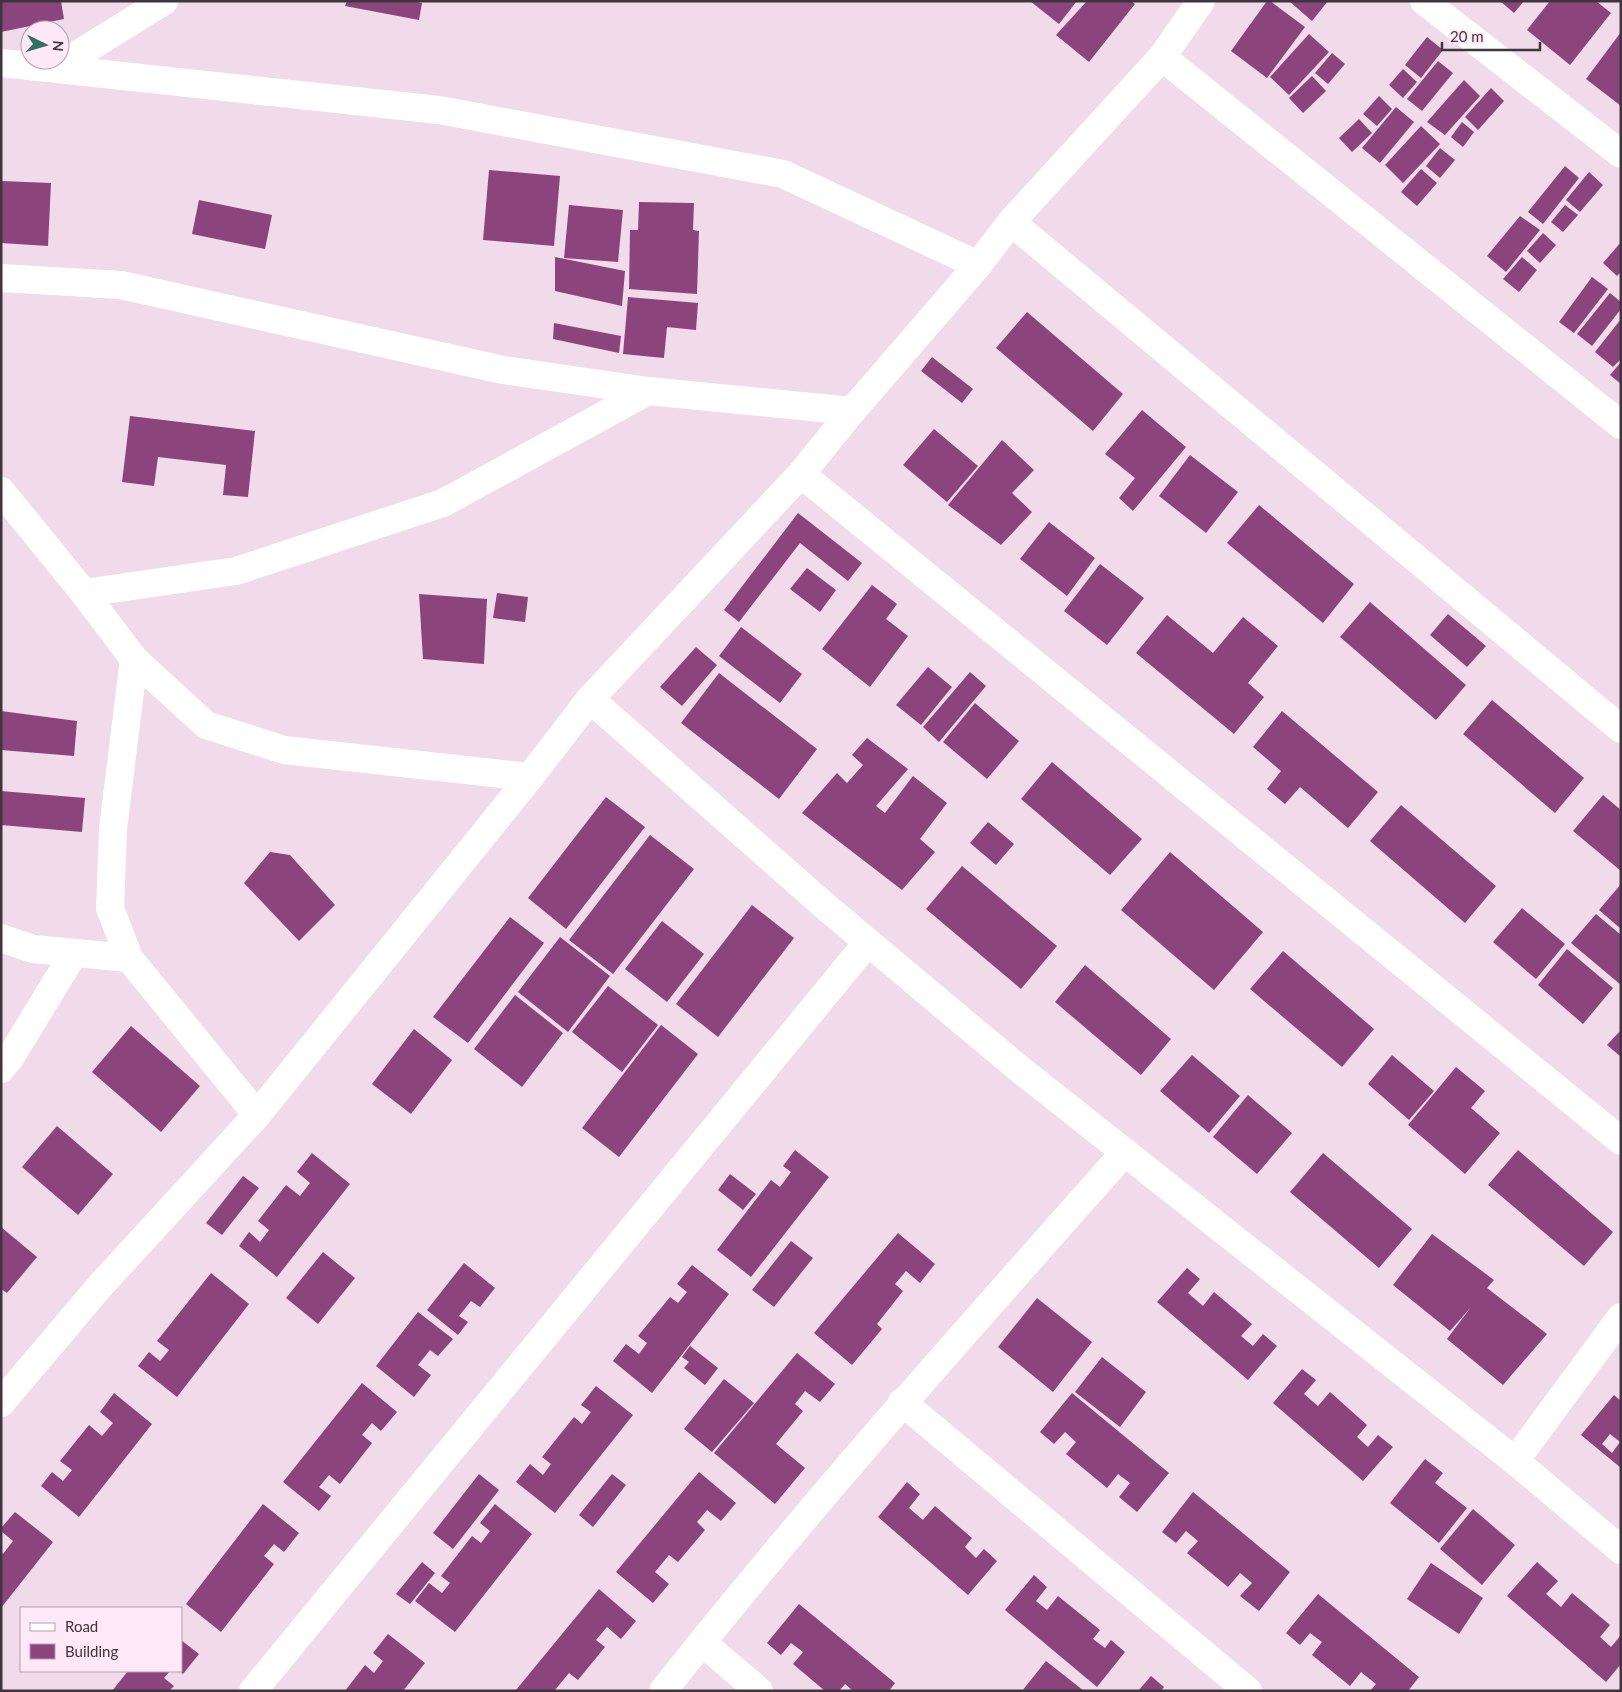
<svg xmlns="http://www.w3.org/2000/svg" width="1622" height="1692" font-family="Lato,sans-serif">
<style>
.building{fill:#8c447c;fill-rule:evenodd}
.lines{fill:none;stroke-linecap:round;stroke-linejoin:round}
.street{stroke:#fff;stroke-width:28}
</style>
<rect width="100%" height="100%" fill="#f1dbeb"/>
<g class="building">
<path d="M1,1H61L64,19L1,32Z"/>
<path d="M347,1H413L422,3L419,20L345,6Z"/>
<path d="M1030,1H1077L1059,24Z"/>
<path d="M1087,1H1131L1135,4L1089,62L1056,35Z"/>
<path d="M1267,1H1270L1305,27L1267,78L1231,51Z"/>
<path d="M1289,1H1328L1312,21Z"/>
<path d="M1500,1H1524L1514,13Z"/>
<path d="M1550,1H1596L1611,13L1570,65L1527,30Z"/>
<path d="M1621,32V106L1586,79Z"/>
<path d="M1309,34L1329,52L1289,95L1270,77Z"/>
<path d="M1427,37L1443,50L1421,78L1405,65Z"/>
<path d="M1332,53L1345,64L1328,84L1315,73Z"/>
<path d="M1438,61L1453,73L1422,111L1407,99Z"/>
<path d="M1403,69L1417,82L1403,98L1389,85Z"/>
<path d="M1312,76L1326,91L1303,113L1289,98Z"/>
<path d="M1464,80L1480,96L1445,135L1427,122Z"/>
<path d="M1491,88L1504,101L1478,130L1465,117Z"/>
<path d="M1379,96L1392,109L1377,126L1363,114Z"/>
<path d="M1396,107L1414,122L1380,163L1362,148Z"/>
<path d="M1359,119L1372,133L1352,152L1339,138Z"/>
<path d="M1462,122L1474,132L1463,147L1451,137Z"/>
<path d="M1421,126L1440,144L1403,183L1385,165Z"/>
<path d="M1440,148L1455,160L1440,178L1426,166Z"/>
<path d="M1565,166L1579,178L1543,224L1528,212Z"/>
<path d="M1421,169L1437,183L1417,206L1401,192Z"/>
<path d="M489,170L560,176L554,246L483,240Z"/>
<path d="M1589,172L1603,185L1580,212L1566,200Z"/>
<path d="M1,181L51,183L48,246L1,243Z"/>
<path d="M199,200L272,215L265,249L192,234Z"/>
<path d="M639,202L694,203L693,230L699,231L697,294L629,289L630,230H638Z"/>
<path d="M569,205L623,210L618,262L564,258Z"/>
<path d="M1565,205L1578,215L1563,232L1551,222Z"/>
<path d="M1520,216L1540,230L1506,272L1487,256Z"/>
<path d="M1543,233L1556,245L1540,263L1527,251Z"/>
<path d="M1621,242V272L1617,276L1603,263Z"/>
<path d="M555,257L625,271L622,306L555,291Z"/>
<path d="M1522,257L1537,270L1519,292L1503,279Z"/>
<path d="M1592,277L1608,289L1574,333L1559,322Z"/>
<path d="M1610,293L1621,302V309L1592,346L1577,334Z"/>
<path d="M628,297L698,303L696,330L667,327L664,358L623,354Z"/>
<path d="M1027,312L1123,394L1093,431L996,348Z"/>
<path d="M1621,319V359L1613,367L1595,352Z"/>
<path d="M554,323L621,336L619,353L553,339Z"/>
<path d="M932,357L973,389L962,403L921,371Z"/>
<path d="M1621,362V384L1610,375Z"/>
<path d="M1142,410L1186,447L1133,511L1119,498L1135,478L1105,454Z"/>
<path d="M130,416L255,431L248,497L223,495L226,465L158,457L154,486L122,482Z"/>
<path d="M934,429L978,466L947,502L903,465Z"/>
<path d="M1002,440L1034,470L1012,493L1032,512L1001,545L948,505Z"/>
<path d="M1190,455L1238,492L1206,533L1159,496Z"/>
<path d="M1259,505L1354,584L1323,623L1227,543Z"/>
<path d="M798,513L862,563L848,581L800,543L739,622L724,610Z"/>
<path d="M1049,522L1095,558L1067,596L1020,559Z"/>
<path d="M1100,564L1144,598L1107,645L1064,611Z"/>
<path d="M807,568L836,590L820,612L790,589Z"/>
<path d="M872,585L897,604L886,619L908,636L870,687L822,649Z"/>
<path d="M497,593L528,597L525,622L493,618Z"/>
<path d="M419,594L487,599L484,664L423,659Z"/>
<path d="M1370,602L1466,685L1436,720L1340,637Z"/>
<path d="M1448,614L1486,646L1467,667L1430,635Z"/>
<path d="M1167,615L1213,653L1243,617L1278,646L1248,683L1264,697L1234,734L1136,653Z"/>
<path d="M741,627L802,674L780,703L719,656Z"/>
<path d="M696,647L717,665L682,706L660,687Z"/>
<path d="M928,667L952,687L921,725L896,705Z"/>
<path d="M970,672L986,686L939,742L923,727Z"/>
<path d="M719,673L817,749L779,799L681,723Z"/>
<path d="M1492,700L1584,778L1555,813L1463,734Z"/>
<path d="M975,703L1019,741L987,779L943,742Z"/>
<path d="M1,711L77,721L74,756L1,750Z"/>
<path d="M1282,711L1378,792L1348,828L1300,787L1285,804L1267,789L1281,771L1253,747Z"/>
<path d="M867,738L908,769L876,806L885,813L913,776L947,803L920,839L935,852L902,890L802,813L837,773L847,783L863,765L852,755Z"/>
<path d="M1052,762L1142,839L1110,875L1021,799Z"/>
<path d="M1,791L85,798L82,832L1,825Z"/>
<path d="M1603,795L1621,810V871L1573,831Z"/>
<path d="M606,797L645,827L566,929L528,898Z"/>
<path d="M1401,805L1496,886L1465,923L1370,841Z"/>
<path d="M988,822L1014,844L996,865L970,843Z"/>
<path d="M650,835L694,869L613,974L569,940Z"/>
<path d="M270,852L290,855L335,905L299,941L244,883Z"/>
<path d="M1170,852L1263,932L1214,990L1121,910Z"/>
<path d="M962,866L1057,946L1021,989L926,909Z"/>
<path d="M1621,884V929L1599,910Z"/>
<path d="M752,905L794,938L718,1037L676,1004Z"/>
<path d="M1522,908L1565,944L1536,979L1493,942Z"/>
<path d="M1596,914L1621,935V985L1571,943Z"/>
<path d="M510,917L544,943L468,1043L433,1017Z"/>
<path d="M662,921L704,954L667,1002L625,969Z"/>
<path d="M560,937L610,976L568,1032L518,992Z"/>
<path d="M1567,949L1613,988L1583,1024L1538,985Z"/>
<path d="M1283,951L1374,1029L1342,1067L1250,989Z"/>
<path d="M1085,965L1171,1039L1141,1075L1055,1002Z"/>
<path d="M608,986L658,1025L622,1072L572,1032Z"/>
<path d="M515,995L563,1033L522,1087L474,1049Z"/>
<path d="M661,1025L698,1054L619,1157L582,1128Z"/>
<path d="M131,1026L200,1086L161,1132L92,1072Z"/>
<path d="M414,1029L452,1060L411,1114L372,1084Z"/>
<path d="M1621,1030V1057L1607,1045Z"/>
<path d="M1192,1055L1240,1096L1209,1133L1160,1091Z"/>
<path d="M1392,1055L1434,1091L1409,1120L1368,1084Z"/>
<path d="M1456,1067L1485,1091L1471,1108L1500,1133L1465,1174L1408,1125Z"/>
<path d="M1248,1095L1292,1133L1257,1174L1213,1137Z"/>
<path d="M57,1126L113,1174L78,1215L22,1167Z"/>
<path d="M795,1150L829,1177L751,1277L717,1250L771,1180L780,1187L791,1172L783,1166Z"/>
<path d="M1518,1150L1613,1232L1584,1266L1488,1185Z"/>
<path d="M312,1153L350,1184L277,1277L239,1246L249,1232L260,1242L269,1230L258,1221L286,1185L300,1196L310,1183L297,1172Z"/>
<path d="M1323,1153L1412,1229L1379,1268L1290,1192Z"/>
<path d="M730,1174L756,1194L743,1210L718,1190Z"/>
<path d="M243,1176L259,1188L222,1235L206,1223Z"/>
<path d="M1,1227L37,1257L7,1293L1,1289Z"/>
<path d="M898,1233L935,1264L920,1283L906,1271L895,1284L903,1291L877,1324L882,1329L852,1365L814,1333Z"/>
<path d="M1432,1234L1494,1280L1487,1288L1547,1334L1503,1385L1447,1339L1471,1307L1450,1331L1393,1285Z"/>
<path d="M791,1241L813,1258L774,1307L752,1290Z"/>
<path d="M323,1252L355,1278L318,1324L286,1298Z"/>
<path d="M464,1263L495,1288L480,1307L471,1301L459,1316L468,1322L458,1335L427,1310Z"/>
<path d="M692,1265L729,1294L652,1393L613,1361L626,1344L639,1354L647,1343L638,1336L670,1297L678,1303L687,1292L677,1284Z"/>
<path d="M1187,1268L1200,1279L1188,1293L1203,1306L1214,1292L1252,1324L1241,1336L1253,1346L1263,1334L1277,1346L1248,1380L1157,1302Z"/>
<path d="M211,1273L249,1304L177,1397L138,1366L149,1352L160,1361L169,1350L157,1341Z"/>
<path d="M1037,1298L1092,1342L1053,1392L998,1347Z"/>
<path d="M418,1312L453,1339L438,1356L430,1350L418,1365L431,1375L414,1397L376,1366Z"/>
<path d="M690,1346L718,1368L705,1385L684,1368L689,1362L682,1357Z"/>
<path d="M797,1353L835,1384L820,1402L805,1391L795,1404L803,1411L776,1444L805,1468L775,1504L714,1453Z"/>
<path d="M1102,1357L1146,1392L1120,1427L1075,1392Z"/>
<path d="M1302,1369L1316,1380L1304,1394L1318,1406L1330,1392L1367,1425L1357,1437L1368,1447L1378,1435L1393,1447L1363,1481L1273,1403Z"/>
<path d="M724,1379L754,1403L712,1452L684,1429Z"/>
<path d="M362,1383L397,1412L381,1431L372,1423L362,1435L372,1443L340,1484L329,1475L319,1487L331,1496L319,1511L283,1482Z"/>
<path d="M596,1386L633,1415L555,1513L516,1482L530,1464L543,1475L551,1464L542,1457L574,1417L582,1424L591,1412L581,1405Z"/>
<path d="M114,1393L152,1424L79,1517L41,1486L52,1472L63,1481L72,1470L60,1461L89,1425L102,1436L113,1423L100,1412Z"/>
<path d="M1072,1393L1169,1473L1137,1512L1119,1497L1130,1483L1118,1474L1107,1488L1066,1454L1076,1442L1065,1432L1054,1444L1040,1432Z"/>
<path d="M1614,1395L1621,1401V1468L1581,1435ZM1610,1434L1620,1442L1612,1453L1602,1444Z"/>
<path d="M1425,1459L1443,1473L1435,1483L1467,1508L1439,1543L1390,1503Z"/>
<path d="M699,1472L736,1503L721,1521L707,1510L697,1522L705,1530L678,1562L669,1555L655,1572L669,1584L653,1603L616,1572Z"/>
<path d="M479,1474L499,1490L453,1549L433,1533Z"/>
<path d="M612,1474L626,1485L593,1527L579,1515Z"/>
<path d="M907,1482L920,1494L909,1508L923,1520L935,1506L972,1538L965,1547L976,1558L984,1549L997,1561L968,1595L878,1517Z"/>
<path d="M1193,1492L1290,1572L1259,1611L1240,1596L1252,1583L1240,1573L1228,1587L1187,1553L1198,1541L1186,1531L1176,1543L1162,1532Z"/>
<path d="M263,1504L299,1533L284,1552L274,1544L264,1556L274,1564L221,1632L186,1604Z"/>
<path d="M495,1504L532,1534L455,1632L415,1601L429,1583L442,1593L450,1583L441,1576L472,1536L481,1543L490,1531L480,1523Z"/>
<path d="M1473,1509L1515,1545L1482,1585L1440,1549Z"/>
<path d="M15,1512L53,1542L1,1608V1553L3,1554L13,1541L1,1531V1528Z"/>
<path d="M422,1562L435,1573L410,1604L396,1594Z"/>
<path d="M1537,1562L1558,1581L1546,1594L1561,1607L1572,1593L1610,1625L1600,1637L1611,1647L1621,1635V1664L1606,1682L1507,1596Z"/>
<path d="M1431,1563L1483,1598L1459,1634L1407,1599Z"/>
<path d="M1034,1575L1047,1587L1036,1601L1047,1610L1058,1596L1100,1630L1093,1639L1105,1648L1111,1640L1125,1652L1097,1687L1005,1610Z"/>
<path d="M599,1589L636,1621L621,1639L607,1627L596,1640L605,1647L578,1680L569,1673L555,1690L557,1691H517L516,1690Z"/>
<path d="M1318,1594L1419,1677L1408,1691H1370L1376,1684L1361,1672L1350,1686L1312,1655L1322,1642L1310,1633L1300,1645L1286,1633Z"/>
<path d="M799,1604L895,1683L889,1691H853L845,1684L839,1691H825L793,1664L803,1652L791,1643L781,1655L767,1643Z"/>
<path d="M388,1634L425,1663L403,1691H345L365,1665L374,1673L383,1661L373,1653Z"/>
<path d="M181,1640L199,1654L183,1674L181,1672Z"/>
<path d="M1046,1661L1084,1691H1022Z"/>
<path d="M128,1671H170L164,1678L174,1686L169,1691H112Z"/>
<path d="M1151,1676L1164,1687L1161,1691H1138Z"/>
</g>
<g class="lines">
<g class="street">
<path d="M1424,1L1621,154"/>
<path d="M1162,57L1621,425"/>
<path d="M1,63L439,110L783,174L978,265"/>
<path d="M56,68L164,1"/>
<path d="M1011,222L1621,729"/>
<path d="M1,278L121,285L503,370L648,391L852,411"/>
<path d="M801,474L1621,1141"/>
<path d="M1,491L84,593L134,659L206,725L284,750L530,777"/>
<path d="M84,593L236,571L443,503L648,391"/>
<path d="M134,659L113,829L110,908L129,958L257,1115"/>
<path d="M590,699L826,907L1017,1067L1515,1461L1621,1317"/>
<path d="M1,938L33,949L129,958"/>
<path d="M1,1069L10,1058L74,953"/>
<path d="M902,1402L1248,1691"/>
<path d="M1,1403L100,1286L257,1115L530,777L590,699L801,474L852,411L978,265L1011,222L1162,57L1201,1"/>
<path d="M1515,1461L1621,1550"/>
<path d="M702,1642L759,1691"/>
<path d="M253,1691L868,942"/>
<path d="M663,1691C810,1505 968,1329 1125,1152"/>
</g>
</g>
<rect width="1622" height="1692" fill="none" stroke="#3e363c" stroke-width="5"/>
<rect x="20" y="1607" width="162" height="65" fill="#ffe8f8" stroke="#b2a1ad"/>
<rect x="30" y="1623" width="25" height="8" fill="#ffffff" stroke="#b2a1ad"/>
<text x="65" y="1632" font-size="15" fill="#3e363c">Road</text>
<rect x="30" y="1644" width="25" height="15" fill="#8c447c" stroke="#b2a1ad"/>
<text x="65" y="1657" font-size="15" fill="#3e363c">Building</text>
<g transform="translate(45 45) rotate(95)"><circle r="24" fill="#ffe8f8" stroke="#b2a1ad"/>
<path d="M0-4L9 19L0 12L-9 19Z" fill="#2f7264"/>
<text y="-8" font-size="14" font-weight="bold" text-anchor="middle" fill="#3e363c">N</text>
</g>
<path d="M1442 42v8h98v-8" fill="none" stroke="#3e363c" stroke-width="2.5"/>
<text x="1450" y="42" font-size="15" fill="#3e363c" stroke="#ffe8f8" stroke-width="4" paint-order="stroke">20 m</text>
</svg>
